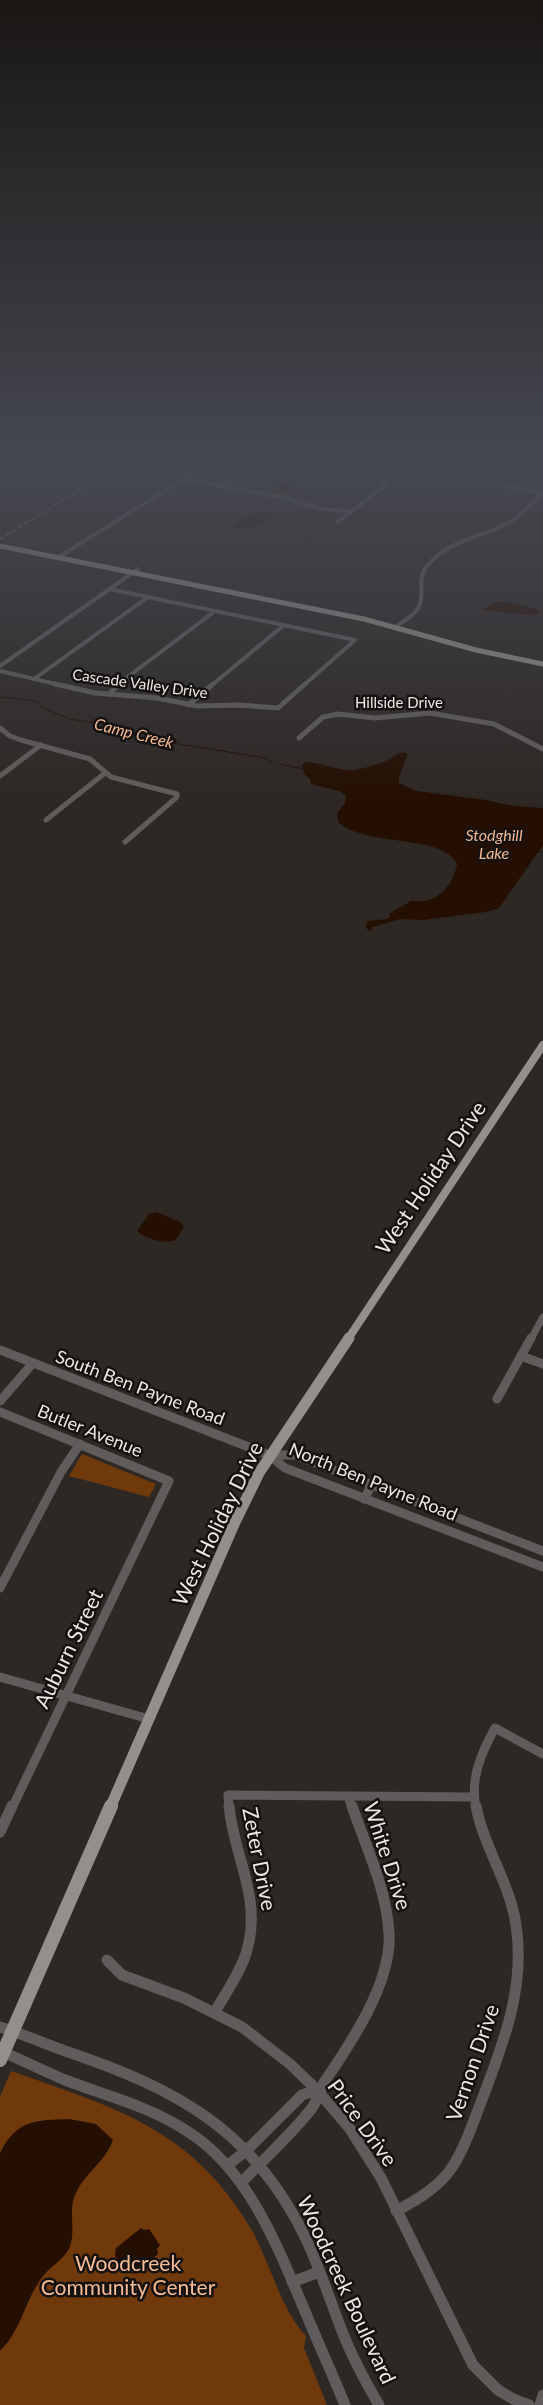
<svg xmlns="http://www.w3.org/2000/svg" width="543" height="2405" font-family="Lato,sans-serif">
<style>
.green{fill:#6f390b}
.water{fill:#250f02}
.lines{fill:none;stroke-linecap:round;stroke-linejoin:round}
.stream{stroke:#250f02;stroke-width:1}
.minor-far4{stroke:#5f5c5b;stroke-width:4}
.minor-far3{stroke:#5f5c5b;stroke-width:5}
.minor-far2{stroke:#5f5c5b;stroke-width:7}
.minor-far1{stroke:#5f5c5b;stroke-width:9}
.minor{stroke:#5f5c5b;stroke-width:11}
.major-far3{stroke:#948f8b;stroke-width:5}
.major-far2{stroke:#948f8b;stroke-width:8}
.major-far1{stroke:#948f8b;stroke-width:11}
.major{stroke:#948f8b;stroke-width:14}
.rail{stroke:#ada8a6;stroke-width:1;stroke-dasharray:4.5 2.5;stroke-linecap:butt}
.labels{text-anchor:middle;stroke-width:5;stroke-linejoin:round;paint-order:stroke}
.far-street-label{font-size:15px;fill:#ebe7e5;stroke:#141210}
.far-water-label{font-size:16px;font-style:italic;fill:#f2b791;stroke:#141210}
.street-label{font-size:18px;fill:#ebe7e5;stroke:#141210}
.near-street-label{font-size:21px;fill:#ebe7e5;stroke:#141210}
.near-park-label{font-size:21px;fill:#f7bc96;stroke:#141210}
</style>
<rect width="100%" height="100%" fill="#2e2825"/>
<g class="green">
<path d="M82,1454L156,1484L149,1497L69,1476Z"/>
<path d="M11,2071C113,2107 192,2128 251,2229C270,2262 281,2310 306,2336L304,2348L327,2405H0V2097Z"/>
</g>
<g class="water">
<path d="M283,483L300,485L286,493L264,490Z"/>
<path d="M256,511L271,513L273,516L249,530L231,527Z"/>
<path d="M500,601L537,609L540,613L531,615L481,610Z"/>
<path d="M403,752L408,754L399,777V783L416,791L486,800L514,806L543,808V845L499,908L486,912L423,920L400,919L373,927L370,931L366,928L367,921L387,919L391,916L389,915C393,909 404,907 410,901C415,900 421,902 426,901C444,896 454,881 457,864C442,833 367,848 338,822L337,813L345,803L346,796L339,791L311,784L310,779L304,774L302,766L305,762C319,762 333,769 347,770C358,771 375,765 386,761C392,759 396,754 403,752Z"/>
<path d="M157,1212L182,1223L184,1227C181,1231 179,1237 175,1240C165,1245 144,1238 137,1231L149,1214Z"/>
<path d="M69,2119L96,2124L113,2140C105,2162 85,2173 76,2193C68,2209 75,2226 71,2243C68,2257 53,2264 44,2275C25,2298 22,2330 0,2351V2153C16,2120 36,2120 69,2119Z"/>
<path d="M141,2228L144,2230L149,2229L160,2245L157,2249L158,2254L134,2274L130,2272L126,2273L115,2256L116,2248Z"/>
</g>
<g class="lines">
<g class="stream">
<path d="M332,475L375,468L401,469L410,463"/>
<path d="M303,481L319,478"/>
<path d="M294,494L319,482V478L331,476"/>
<path d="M296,495L305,496"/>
<path d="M245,502L257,494"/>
<path d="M303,540L315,523L314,514L319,509"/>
<path d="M0,697L36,701L43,708L69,719L115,726L142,738L266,758L272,762"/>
<path d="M279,764L304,769"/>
<path d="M537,851L543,852"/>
</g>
<g class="minor-far4">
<path d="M267,459L307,469"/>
<path d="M395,459L441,467"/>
<path d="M0,475L17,459"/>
<path d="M184,479L286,498L317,508L351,512"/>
<path d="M494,484L543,493"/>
<path d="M221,486L262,459"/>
<path d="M338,522L387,484L384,483"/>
<path d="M57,558L216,459"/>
<path d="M109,589L355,640"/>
<path d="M395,627C404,621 417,614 420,604C424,591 417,578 427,566C448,540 480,538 508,523C521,517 532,503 543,493"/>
<path d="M0,666L138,569"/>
<path d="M0,671L60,685"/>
<path d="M34,679L148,597"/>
<path d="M117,685L215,611"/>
<path d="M212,685L284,625"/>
<path d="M304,685L355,640"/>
</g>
<g class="minor-far3">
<path d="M55,684L95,693L157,698L197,706L239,705L278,708L305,684"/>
<path d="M109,694L119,684"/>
<path d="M188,705L213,684"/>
<path d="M0,728L10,736L21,740L90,759L111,777L177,794V797L125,842"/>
<path d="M299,738L323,717L338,714L375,718L430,713L494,724L543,749"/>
<path d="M0,776L41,745"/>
<path d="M46,820L105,773"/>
</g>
<path class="minor-far2" d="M531,1339L543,1317"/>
<g class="minor-far1">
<path d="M0,1350L269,1455L285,1468L543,1567"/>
<path d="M521,1356L543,1364"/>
<path d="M497,1399L531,1338"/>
<path d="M0,1401L33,1363"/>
<path d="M0,1412L169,1481L12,1808"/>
<path d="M269,1455H295L543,1551"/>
<path d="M364,1499L372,1485"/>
<path d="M0,1588L61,1472L80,1444"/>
<path d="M0,1677L149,1719"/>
<path d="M348,1796L352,1808"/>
<path d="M229,1808L228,1795L474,1797"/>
<path d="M476,1808C470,1779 481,1753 495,1728L543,1754"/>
</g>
<g class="minor">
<path d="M0,1832L12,1806"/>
<path d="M107,1960L122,1975L184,1998L242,2027L290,2064L317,2090L350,2129L381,2178L473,2365L498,2390L513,2399L529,2405"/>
<path d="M215,2012C225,1994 242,1970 247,1950C262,1899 234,1857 229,1806"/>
<path d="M0,2027C23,2034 45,2044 68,2052C177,2089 254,2130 306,2239C320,2269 330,2300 342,2331C352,2357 365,2381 379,2405"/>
<path d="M3,2052C24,2061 44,2071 65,2080C107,2096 152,2107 190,2133C248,2171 276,2243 302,2304C316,2338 331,2371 345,2405"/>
<path d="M228,2165L247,2150L302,2095L317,2090"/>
<path d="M241,2183C264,2159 291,2135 312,2108C317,2101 320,2090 325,2081C351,2043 392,1982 389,1934C387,1890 366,1847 352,1806"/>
<path d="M396,2211C415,2201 434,2190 448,2173C463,2153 471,2128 480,2105C502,2047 526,1988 516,1925C510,1883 484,1848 476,1806"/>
<path d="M292,2282L319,2272"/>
<path d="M540,2405L543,2395"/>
</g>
<path class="major-far3" d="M0,546L364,619L476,650L543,664"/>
<path class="major-far2" d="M348,1339L543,1045"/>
<path class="major-far1" d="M110,1808L235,1522L259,1473L349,1338"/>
<path class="major" d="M0,2060L111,1806"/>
<path class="rail" d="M0,539L130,459"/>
</g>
<linearGradient id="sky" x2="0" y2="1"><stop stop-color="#191614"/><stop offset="0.58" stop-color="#464851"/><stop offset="1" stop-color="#464851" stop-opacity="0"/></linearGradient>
<rect width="543" height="796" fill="url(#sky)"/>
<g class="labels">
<g class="far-street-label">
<text transform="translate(140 684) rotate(8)" y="5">Cascade Valley Drive</text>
<text x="399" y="708">Hillside Drive</text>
</g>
<g class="far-water-label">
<text transform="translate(134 733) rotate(14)" y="6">Camp Creek</text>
<text x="494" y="841">Stodghill<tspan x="494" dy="18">Lake</tspan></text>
</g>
<g class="street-label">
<text transform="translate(140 1388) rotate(21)" y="6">South Ben Payne Road</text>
<text transform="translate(90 1431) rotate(22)" y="6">Butler Avenue</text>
<text transform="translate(373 1482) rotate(22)" y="6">North Ben Payne Road</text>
</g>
<g class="near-street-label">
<text transform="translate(431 1178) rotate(-56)" y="7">West Holiday Drive</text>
<text transform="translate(218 1524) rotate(-64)" y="7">West Holiday Drive</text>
<text transform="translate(69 1649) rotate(-64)" y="7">Auburn Street</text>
<text transform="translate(387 1856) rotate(72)" y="7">White Drive</text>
<text transform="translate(259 1859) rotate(79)" y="7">Zeter Drive</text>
<text transform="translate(473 2063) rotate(-71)" y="7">Vernon Drive</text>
<text transform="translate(362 2123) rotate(54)" y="7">Price Drive</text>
<text transform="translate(346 2290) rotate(65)" y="7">Woodcreek Boulevard</text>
</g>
<g class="near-park-label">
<text x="128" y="2271">Woodcreek<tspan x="128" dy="24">Community Center</tspan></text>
</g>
</g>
</svg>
